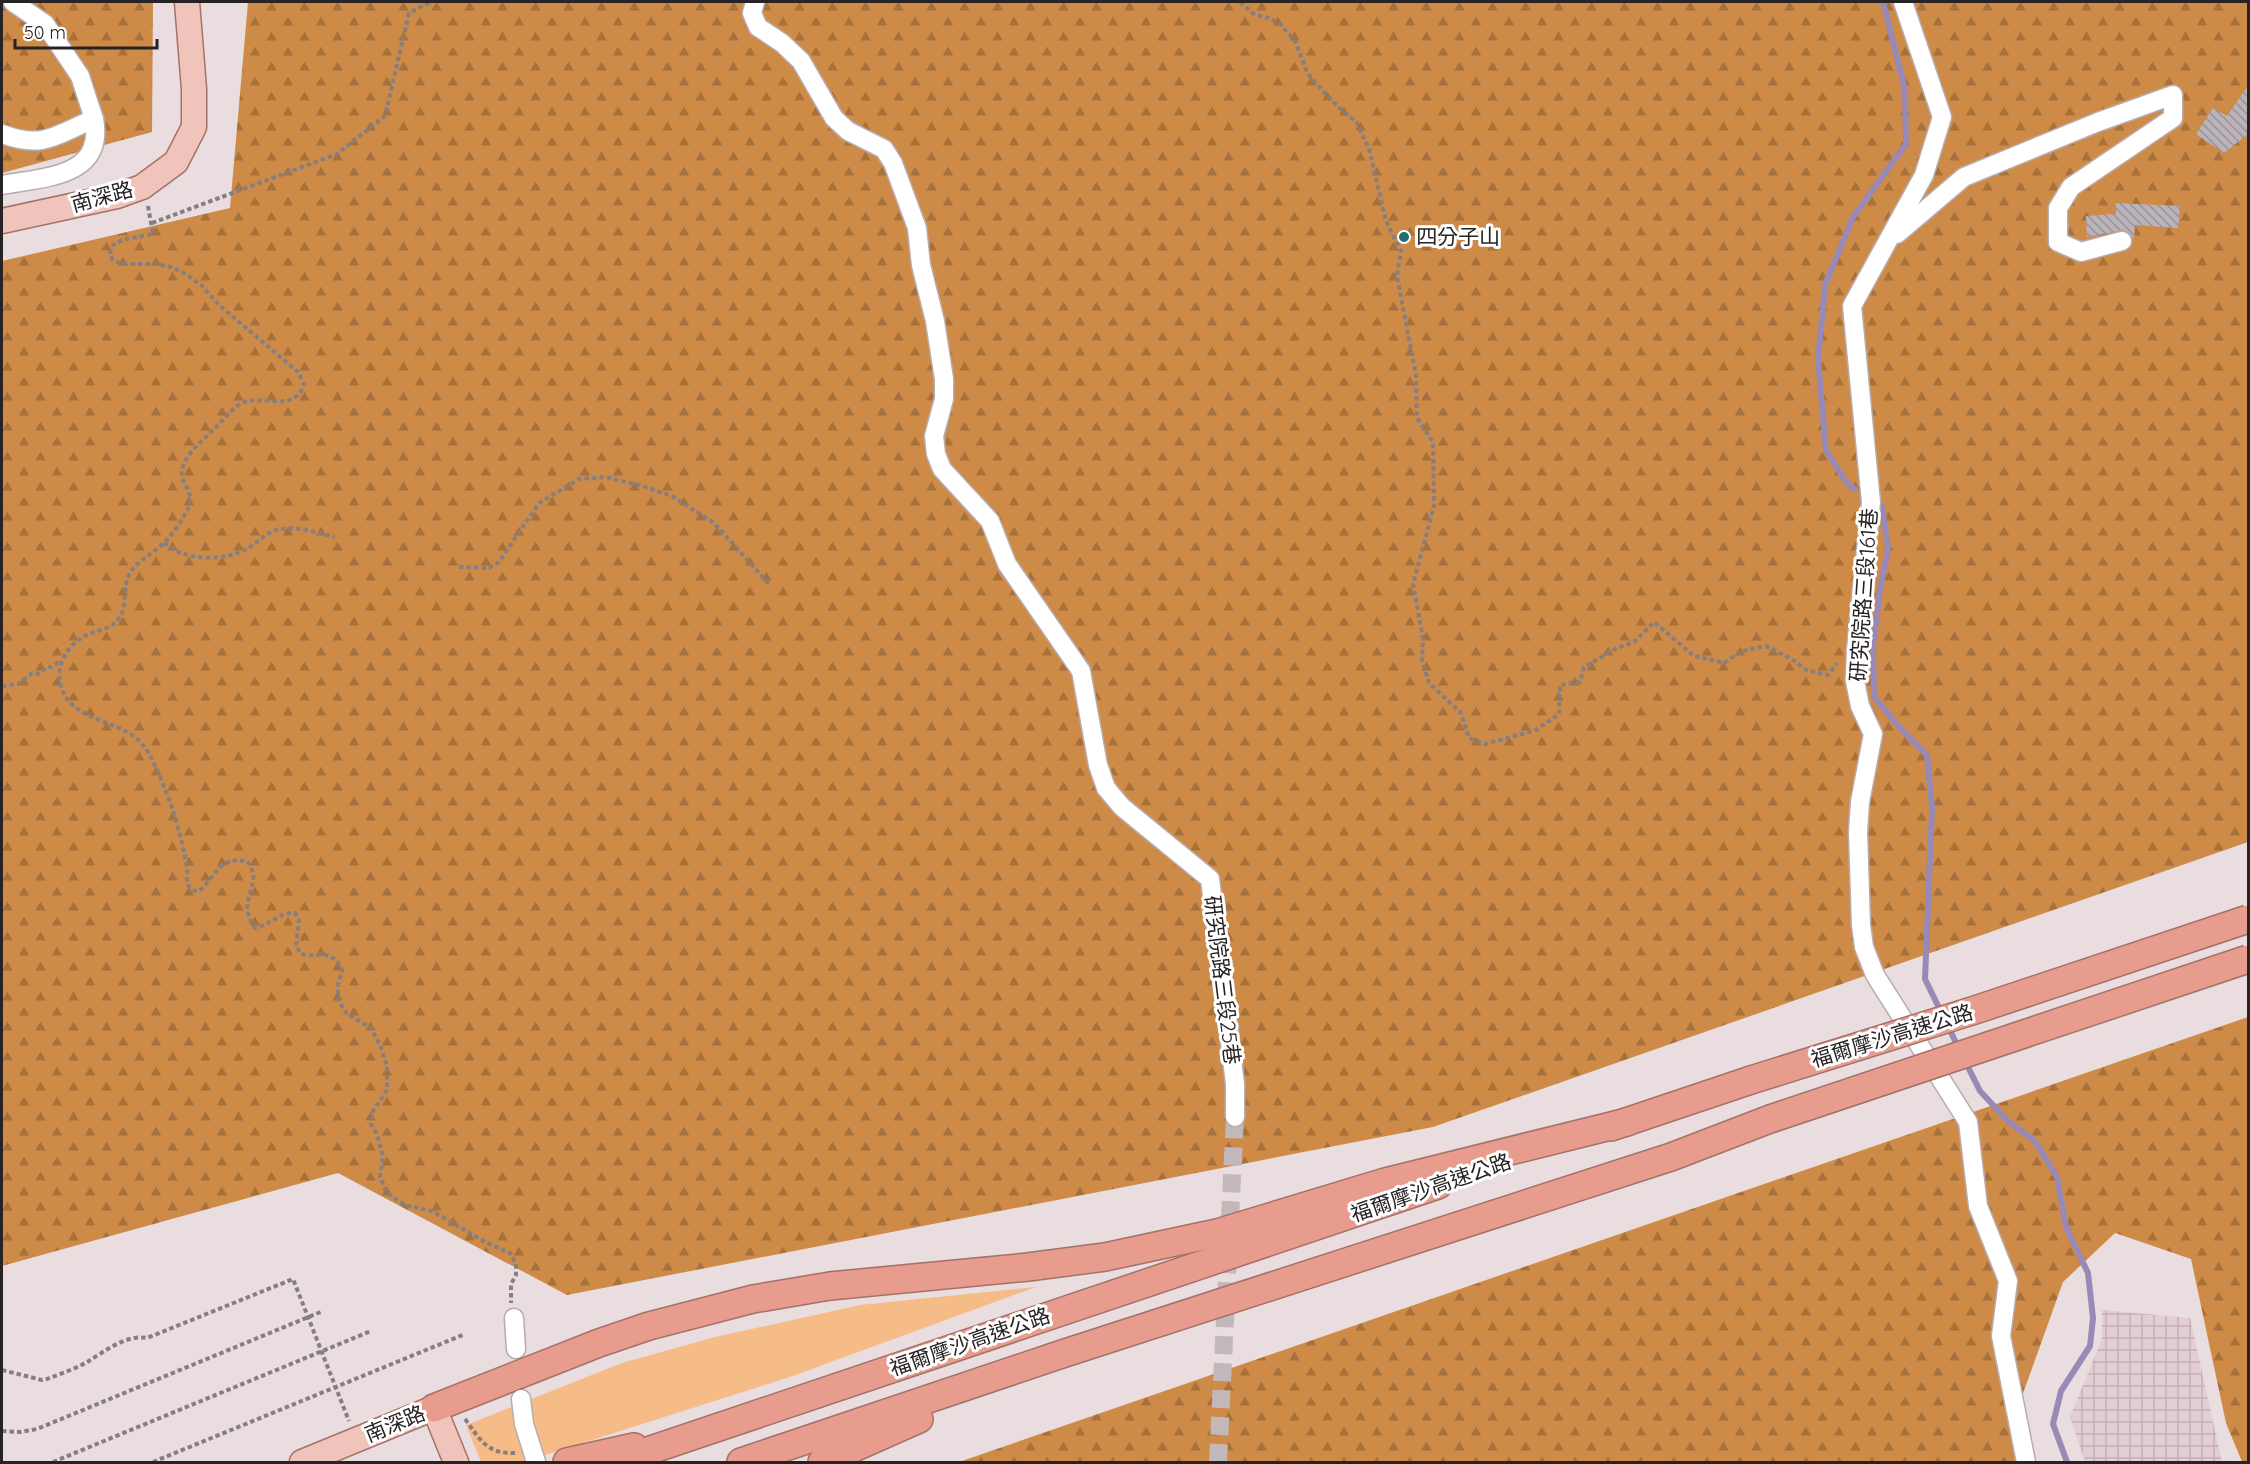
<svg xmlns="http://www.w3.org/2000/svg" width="2250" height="1464" font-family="Quicksand,'Noto Sans TC',sans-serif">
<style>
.industrial{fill:url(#industrial-grid)}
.green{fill:#f6bc87}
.forest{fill:url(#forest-firs)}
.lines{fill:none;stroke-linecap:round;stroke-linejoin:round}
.stream{stroke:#9889b7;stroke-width:6}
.building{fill:url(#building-back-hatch)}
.minor-tunnel{stroke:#c2b8ba;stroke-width:18;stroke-dasharray:18 9;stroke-linecap:butt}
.minor-casing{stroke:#b8acaf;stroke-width:21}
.major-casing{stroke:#a47168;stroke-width:27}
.highway-casing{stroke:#a47168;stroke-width:30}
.path{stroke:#877e80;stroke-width:4;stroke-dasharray:4.5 3;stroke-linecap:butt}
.minor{stroke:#fff;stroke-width:18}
.major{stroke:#f1c4bb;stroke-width:24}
.highway{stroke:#e79c8d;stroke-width:27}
.highway-bridge-casing{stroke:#a47168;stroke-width:30;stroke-linecap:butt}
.highway-bridge{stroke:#e79c8d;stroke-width:27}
.poi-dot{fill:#216d72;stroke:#fff;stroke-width:2}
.labels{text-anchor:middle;stroke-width:6;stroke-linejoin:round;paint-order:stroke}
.street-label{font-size:21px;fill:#272223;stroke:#fff}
.poi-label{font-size:21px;fill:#272223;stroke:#fff;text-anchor:start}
</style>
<defs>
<pattern id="industrial-grid" width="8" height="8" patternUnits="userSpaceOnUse" patternTransform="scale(1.5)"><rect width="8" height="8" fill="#e2ced3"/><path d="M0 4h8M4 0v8" fill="none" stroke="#c2b1b5"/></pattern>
<pattern id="forest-firs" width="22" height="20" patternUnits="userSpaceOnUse" patternTransform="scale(1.5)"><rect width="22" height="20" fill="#ce8b47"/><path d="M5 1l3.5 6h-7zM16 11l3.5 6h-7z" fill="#a7713b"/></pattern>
<pattern id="building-back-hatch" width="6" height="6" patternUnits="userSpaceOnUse" patternTransform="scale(1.5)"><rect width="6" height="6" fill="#bbb3ba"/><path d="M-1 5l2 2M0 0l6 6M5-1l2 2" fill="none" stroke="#989197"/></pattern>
</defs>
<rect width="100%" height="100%" fill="#e9dde0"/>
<path class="industrial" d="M2102,1310L2190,1318L2222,1462H2085L2070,1417L2102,1339Z"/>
<path class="green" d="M1036,1287L790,1377L523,1462H481L466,1425L622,1363L715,1337L860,1305Z"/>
<g class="forest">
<path d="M2,2H153L152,132L2,173Z"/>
<path d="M248,2H2248V842L1433,1127L567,1295L338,1173L2,1266V261L230,208Z"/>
<path d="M2248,1017V1462H2242L2226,1423L2191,1259L2115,1233L2063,1282L2016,1413L2026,1462H959Z"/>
</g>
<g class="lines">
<g class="stream">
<path d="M1855,489L1846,482L1826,450L1818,360L1825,285L1853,217L1906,144L1905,89L1883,2"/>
<path d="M1882,507L1888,549L1880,589L1873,647L1874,697L1902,730L1927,755L1932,808L1925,979L1942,1014"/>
<path d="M1948,1026L1959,1049"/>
<path d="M1965,1061L1980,1091L2008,1121L2035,1141L2057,1177L2066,1227L2088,1273L2093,1318L2090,1346L2061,1391L2053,1424L2067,1462"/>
</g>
</g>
<g class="building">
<path d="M2248,86V134L2224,153L2196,134L2213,108L2227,116Z"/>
<path d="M2116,203L2180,206L2178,228L2135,225L2134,239L2129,233L2124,230L2087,237L2086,216L2116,214Z"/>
</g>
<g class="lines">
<path class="minor-tunnel" d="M1218,1462L1235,1117"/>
<defs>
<g id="minor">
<path d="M13,2L45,24L80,76L94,119"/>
<path d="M755,2L752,13L758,27L782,43L801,61L834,118L848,131L884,149L893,163L917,228L921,265L935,321L944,379V399L934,436L936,454L942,469L990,521L1007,564L1081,671L1098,765L1106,788L1122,807L1210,879L1235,1084V1117"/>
<path d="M1903,2L1942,117L1924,175L1852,306L1871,502L1856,650L1855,681L1860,706L1873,734L1860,802L1858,832L1861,925L1864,947L1875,975L1968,1122L1978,1206L2008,1281L2001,1336L2026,1462"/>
<path d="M2,134C44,150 57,134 94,119C105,178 43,177 2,185"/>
<path d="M1897,234L1964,177L2098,122L2173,95V118L2071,187L2058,208V242L2081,252L2122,241"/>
<path d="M514,1318L516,1349"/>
<path d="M521,1399L524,1424L536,1462"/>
</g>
<g id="major">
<path d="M2,221L117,196L142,187L176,162L194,127V89L187,2"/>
<path d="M302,1462L434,1408L456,1462"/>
</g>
<g id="highway">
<path d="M1611,1127L1751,1080"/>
<path d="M434,1408L599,1343L649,1326L753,1299L830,1286L1028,1267L1105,1257L1217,1233L1385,1182L1627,1122"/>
<path d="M567,1462L634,1447"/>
<path d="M615,1462L1438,1185"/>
<path d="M741,1462L1062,1354L1671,1157L1770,1119"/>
<path d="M822,1462L919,1419"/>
</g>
</defs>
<use href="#minor" class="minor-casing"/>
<use href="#major" class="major-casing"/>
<use href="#highway" class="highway-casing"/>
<g class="path">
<path d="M1240,2L1255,15L1269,18L1281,25L1295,41L1308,74L1333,102L1357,123L1369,149L1386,221L1401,251L1397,276L1416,376L1417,418L1433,442L1434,506L1413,584L1423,639L1422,660L1429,683L1461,713L1469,738L1485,744L1536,730L1559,714L1560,685L1580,682L1584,667L1617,648L1634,642L1654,622L1694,656L1724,663L1742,651L1766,646L1795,661L1806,670L1828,675L1837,663"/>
<path d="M148,206L153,234L122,240L113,245L110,253L112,259L121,264H157L171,267L186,274L202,286L219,305L298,372L304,384C294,415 261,392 240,404C231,409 222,422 214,429C202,441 176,461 183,480C187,490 193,495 189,506C183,520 169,540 157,549C147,557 137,562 130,573C122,587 128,603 120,617C113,629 96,630 85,636C66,646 54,668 62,689C72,719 114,720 136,738C150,750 156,768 163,784C174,810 182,839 187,867C188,873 186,880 188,885C190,890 194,891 199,891C218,876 216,857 247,861C266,885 234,899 255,928C270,925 280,912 295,913L299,920L296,946L301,954C321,958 330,947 342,970L338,985V1000L347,1014L371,1028L380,1045L387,1066V1090L373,1111L371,1124L377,1135L383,1157L380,1176L386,1192L404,1205L432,1211L485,1242L510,1253L516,1264V1275L511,1284V1303"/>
<path d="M152,223L337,154L385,116L409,13L431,2"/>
<path d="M164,543C170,547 177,552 184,554C204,560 231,559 248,548C260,541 266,532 280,529C298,526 318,533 335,537"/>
<path d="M459,567L489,568L499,562L539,503L579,479L605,477L639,485L672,496L714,523L769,584"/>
<path d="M2,686L18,684L32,673L38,674L47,667H52L61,660"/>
<path d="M2,1370L42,1380L47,1379C60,1374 75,1369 87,1362C104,1352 126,1334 147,1338L293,1279L349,1421"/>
<path d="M465,1419C480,1439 486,1454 515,1453"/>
<path d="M2,1431L20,1432L37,1429L323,1311"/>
<path d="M53,1462L371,1331"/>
<path d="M153,1462L465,1334"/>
</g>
<use href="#minor" class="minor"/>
<use href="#major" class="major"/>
<use href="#highway" class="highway"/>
<defs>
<g id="highway-bridge">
<path d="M1751,1080L1975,1010L2248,919"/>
<path d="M1770,1119L2248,959"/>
</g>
</defs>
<use href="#highway-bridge" class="highway-bridge-casing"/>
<use href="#highway-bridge" class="highway-bridge"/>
</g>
<circle class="poi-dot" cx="1404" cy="237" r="6"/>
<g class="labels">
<g class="street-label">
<text transform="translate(102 197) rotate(-15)" y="7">南深路</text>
<text transform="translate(1864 595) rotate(-86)" y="7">研究院路三段161巷</text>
<text transform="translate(1222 980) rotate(83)" y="7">研究院路三段25巷</text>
<text transform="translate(1892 1036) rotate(-17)" y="7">福爾摩沙高速公路</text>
<text transform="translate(1431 1188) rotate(-19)" y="7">福爾摩沙高速公路</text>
<text transform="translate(970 1342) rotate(-19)" y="7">福爾摩沙高速公路</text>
<text transform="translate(395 1424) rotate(-22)" y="7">南深路</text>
</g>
<g class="poi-label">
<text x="1416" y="244">四分子山</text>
</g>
</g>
<rect width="2250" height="1464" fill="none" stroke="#272223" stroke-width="6"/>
<path d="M15 39v9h142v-9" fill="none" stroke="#272223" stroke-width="3"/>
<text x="24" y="39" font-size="18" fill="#272223" stroke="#ffffff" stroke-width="4.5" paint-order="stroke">50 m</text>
</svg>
